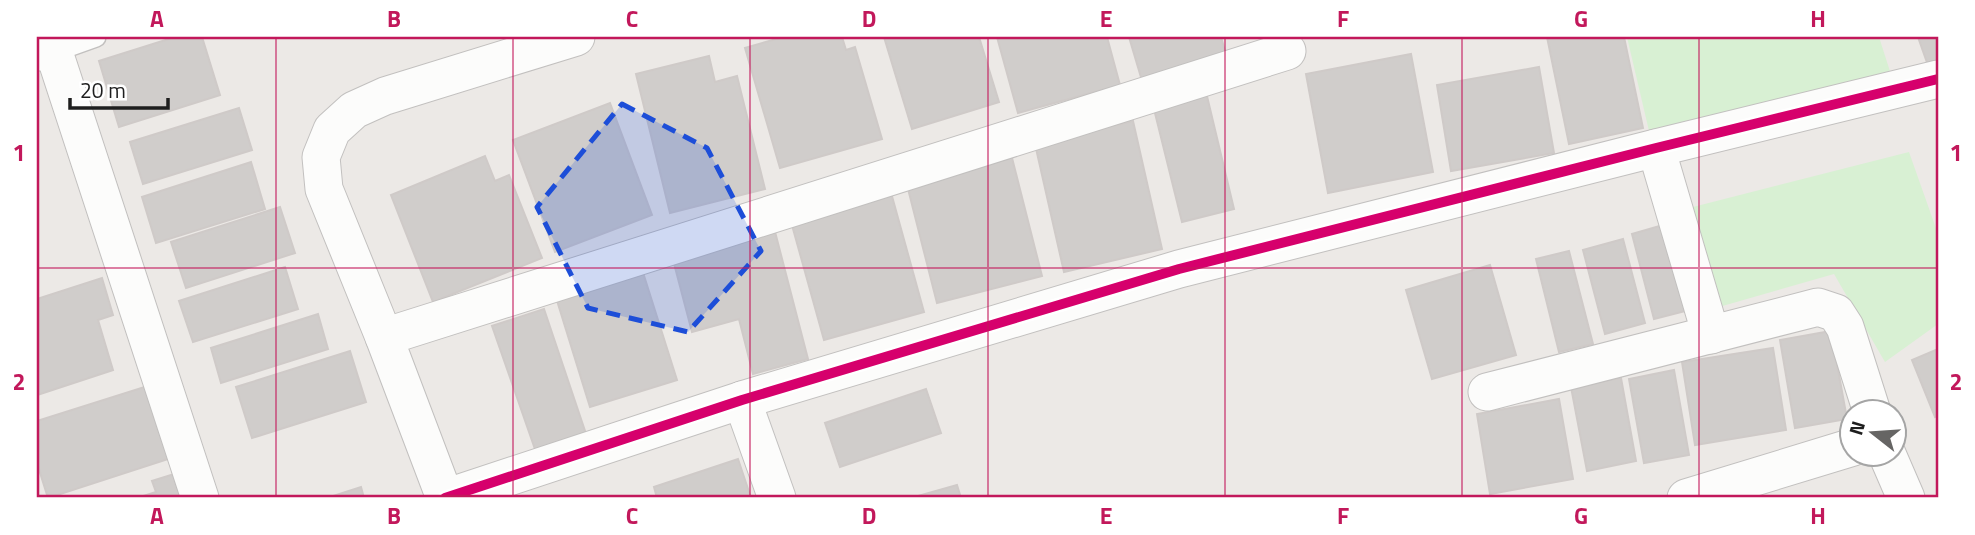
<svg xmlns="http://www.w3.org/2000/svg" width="1975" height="535" font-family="'Titillium Web',sans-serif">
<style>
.park{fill:#d8f0d3}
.building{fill:#d0cdcb;stroke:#cfcac8;stroke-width:2}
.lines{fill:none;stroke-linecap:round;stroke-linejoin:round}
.service-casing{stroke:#c2c0bf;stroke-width:22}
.minor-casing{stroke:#c2c0bf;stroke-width:39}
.service{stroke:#fcfcfb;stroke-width:19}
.minor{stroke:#fcfcfb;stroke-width:37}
.cycleway-casing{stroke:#fff;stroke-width:15}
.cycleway{stroke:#d6006c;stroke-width:10}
.marked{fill:#1d4ed8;fill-opacity:0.2;stroke:#1d4ed8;stroke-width:5;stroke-dasharray:14 9;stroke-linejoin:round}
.grid{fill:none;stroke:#c2185b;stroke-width:2;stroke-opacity:0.55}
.neatline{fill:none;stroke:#c2185b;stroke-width:2.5}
.grid-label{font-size:23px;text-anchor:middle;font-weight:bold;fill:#c2185b}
</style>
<rect width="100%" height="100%" fill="#ece9e6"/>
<g class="park">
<path d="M1627,37H1879L1896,90L1653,148Z"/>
<path d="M1909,152L1938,234V324L1885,362L1834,274L1712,309L1689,208Z"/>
</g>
<g class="building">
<path d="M175,37H202L220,95L119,127L99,61Z"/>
<path d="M783,37H842L846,50L855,47L882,139L780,168L745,48Z"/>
<path d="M884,37H979L999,102L912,129Z"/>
<path d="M997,37H1107L1120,85L1018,113Z"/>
<path d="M1129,37H1221L1227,58L1143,84Z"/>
<path d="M1547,37H1624L1643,128L1569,144Z"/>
<path d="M1918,37H1938V68L1930,71Z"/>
<path d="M1411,54L1433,172L1328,193L1306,74Z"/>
<path d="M709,56L715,82L737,76L765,189L670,213L636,74Z"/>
<path d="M1539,67L1554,153L1451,171L1437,85Z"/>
<path d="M1206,92L1234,209L1182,222L1153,105Z"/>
<path d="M610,103L652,215L555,252L513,140Z"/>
<path d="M239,108L252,150L143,184L130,142Z"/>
<path d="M1133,121L1162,249L1064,272L1035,144Z"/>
<path d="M1010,150L1042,276L937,303L905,177Z"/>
<path d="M485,156L495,181L509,175L542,258L433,302L391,195Z"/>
<path d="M251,162L265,209L156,243L142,197Z"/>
<path d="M890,189L924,312L824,340L790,218Z"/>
<path d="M280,207L295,253L186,288L171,242Z"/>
<path d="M1670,223L1693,309L1654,319L1632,234Z"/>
<path d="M773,224L808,359L753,374L739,319L692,332L671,252Z"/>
<path d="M1623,239L1645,323L1605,334L1583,250Z"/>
<path d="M1569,251L1593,344L1559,352L1536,259Z"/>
<path d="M640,263L677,380L590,407L554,291Z"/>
<path d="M1490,265L1516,355L1432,379L1406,290Z"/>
<path d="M285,267L298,309L193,342L179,301Z"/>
<path d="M102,278L113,315L98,320L113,370L37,395V299Z"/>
<path d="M544,309L586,434L536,452L492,326Z"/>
<path d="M318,314L328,349L221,383L211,348Z"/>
<path d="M1831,331L1847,419L1795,428L1780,340Z"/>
<path d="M1773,348L1786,430L1695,445L1682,362Z"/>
<path d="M1938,349V415L1935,417L1912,360Z"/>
<path d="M350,351L366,402L252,438L236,387Z"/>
<path d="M1674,370L1689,455L1644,463L1629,379Z"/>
<path d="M1621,378L1636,461L1587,471L1571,387Z"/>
<path d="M154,384L177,456L48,498L37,463V421Z"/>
<path d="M926,389L941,433L840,467L825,423Z"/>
<path d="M1559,399L1573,479L1490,494L1477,414Z"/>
<path d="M738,459L751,498H657L654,487Z"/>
<path d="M187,470L196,498H137L156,492L152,481Z"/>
<path d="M957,485L961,498H911Z"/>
<path d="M361,487L364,498H327Z"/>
</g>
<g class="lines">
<defs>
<path id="service" d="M54,52L96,37"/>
<g id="minor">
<path d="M37,52H54L200,498"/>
<path d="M1656,148L1711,335"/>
<path d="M384,337L1287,51"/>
<path d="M1487,392L1818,307L1836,313L1845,327L1872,412"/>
<path d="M742,400L777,498"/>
<path d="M1887,454L1906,498"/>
<path d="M445,498L742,400L1179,269L1656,148L1938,79"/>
<path d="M445,498L384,337L324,189L321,157L332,130L354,110L385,96L576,37"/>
<path d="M1686,498L1853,447"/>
</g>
</defs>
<use href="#service" class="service-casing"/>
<use href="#minor" class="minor-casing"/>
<use href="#service" class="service"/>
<use href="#minor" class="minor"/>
<defs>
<path id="cycleway" d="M445,498L742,400L1179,269L1656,148L1938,79"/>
</defs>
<use href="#cycleway" class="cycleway-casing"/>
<use href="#cycleway" class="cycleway"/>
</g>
<path class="marked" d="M622,104L707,148L761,251L688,332L588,308L537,207Z"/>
<path class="grid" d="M276,37V498M513,37V498M750,37V498M988,37V498M1225,37V498M1462,37V498M1699,37V498M37,268H1938"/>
<rect width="1975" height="535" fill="none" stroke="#ffffff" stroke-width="77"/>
<g transform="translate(1873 433) rotate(287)"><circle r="33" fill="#ffffff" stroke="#a5a5a5" stroke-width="2"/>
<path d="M0-5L12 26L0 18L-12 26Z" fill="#666564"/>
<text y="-10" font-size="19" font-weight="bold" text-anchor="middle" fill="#1e1e1e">N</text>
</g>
<path d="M70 98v10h98v-10" fill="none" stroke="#1e1e1e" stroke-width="3.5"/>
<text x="80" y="98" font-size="21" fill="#1e1e1e" stroke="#ffffff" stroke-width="5" paint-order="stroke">20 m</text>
<rect x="38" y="38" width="1899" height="458" class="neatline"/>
<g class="grid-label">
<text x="157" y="27">A</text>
<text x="394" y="27">B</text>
<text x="632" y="27">C</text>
<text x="869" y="27">D</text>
<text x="1106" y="27">E</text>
<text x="1343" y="27">F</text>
<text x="1581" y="27">G</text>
<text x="1818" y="27">H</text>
<text x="19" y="161">1</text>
<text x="1956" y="161">1</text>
<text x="19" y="390">2</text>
<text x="1956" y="390">2</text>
<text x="157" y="524">A</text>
<text x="394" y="524">B</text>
<text x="632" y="524">C</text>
<text x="869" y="524">D</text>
<text x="1106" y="524">E</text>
<text x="1343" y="524">F</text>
<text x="1581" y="524">G</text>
<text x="1818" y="524">H</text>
</g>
</svg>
